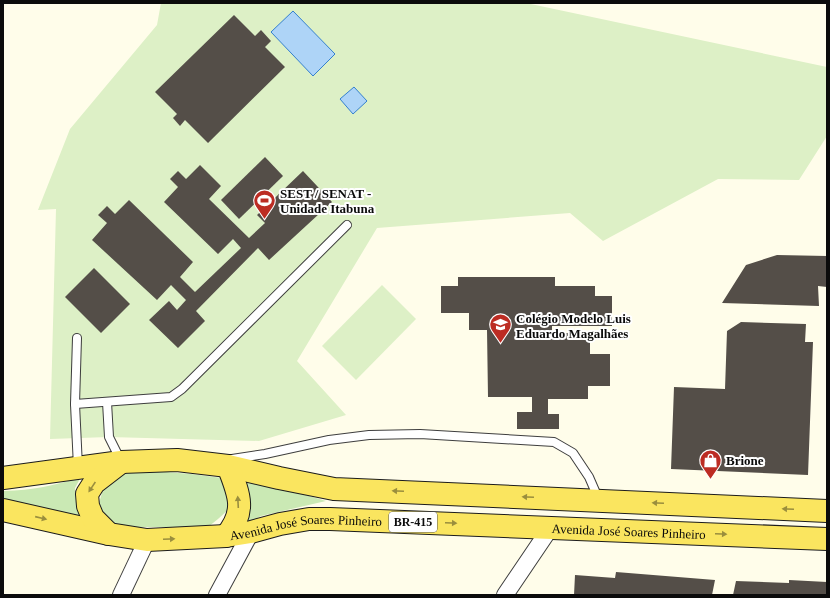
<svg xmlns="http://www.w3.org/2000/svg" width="830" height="598" font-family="'Times New Roman',serif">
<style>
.green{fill:#cae9b4}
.pitch{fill:#ddf0c6}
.water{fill:#aed4f7;stroke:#3480ce}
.building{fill:#544e48}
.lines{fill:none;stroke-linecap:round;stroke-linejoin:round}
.service-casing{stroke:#3e3e3e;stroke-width:10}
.minor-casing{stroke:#3e3e3e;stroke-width:18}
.primary-casing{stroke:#1c1c1c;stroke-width:24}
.service{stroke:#fff;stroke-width:8}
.minor{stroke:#fff;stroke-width:16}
.primary{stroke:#fae55f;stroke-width:22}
.oneway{fill:#9a8e3d}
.labels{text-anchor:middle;stroke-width:4;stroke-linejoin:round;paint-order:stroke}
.shield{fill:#fff;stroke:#545454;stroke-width:1}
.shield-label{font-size:12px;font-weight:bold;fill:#0b0b0b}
.poi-label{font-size:13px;font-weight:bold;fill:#0b0b0b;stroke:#fff;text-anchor:start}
.street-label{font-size:13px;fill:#0b0b0b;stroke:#fff}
</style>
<rect width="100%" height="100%" fill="#fffdea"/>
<g class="green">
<path d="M142,470L191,474L222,478L230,495L229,509L218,519L208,527H126L110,523L102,515L99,503L104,486L115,475Z"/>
<path d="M81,477L75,488L76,502L80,518L40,510L19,502L3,499L4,491C33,490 54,486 81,477Z"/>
<path d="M244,480L273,485L326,501L261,516L244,525C250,506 254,500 244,480Z"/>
</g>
<g class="pitch">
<path d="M161,3H526L827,67V136L799,180L718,179L603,241L570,213L377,228L297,361L346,415L259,441L109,437L50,439L56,209L38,210L70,129L157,25Z"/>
<path d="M382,285L416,319L356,380L322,346Z"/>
</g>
<g class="water">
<path d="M293,11L335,54L313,76L271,32Z"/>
<path d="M354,87L367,101L353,114L340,99Z"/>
</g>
<g class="building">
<path d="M234,15L255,36L261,30L271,41L265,47L285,67L208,143L185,120L180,126L173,118L177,114L155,92Z"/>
<path d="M265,157L283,176L239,219L221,200Z"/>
<path d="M200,165L221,186L209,199L249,238L265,223L257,215L303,171L332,202L269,260L258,248L196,311L205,321L178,348L149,320L169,301L177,310L186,300L171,285L157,300L92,240L107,223L98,215L107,206L115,214L129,200L193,262L180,277L195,292L241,248L233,239L218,254L164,202L178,187L170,179L178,171L186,179Z"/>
<path d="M777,255L827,256V287L818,286L819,306L722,303L746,265Z"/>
<path d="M94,268L130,304L101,333L65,297Z"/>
<path d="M458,277H555V286H595V296H612V326H552V333H590V354H610V386H588V399H548V414H559V429H517V412H532V397H488L487,330H469V313H441V286H458Z"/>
<path d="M741,322L806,324L805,342H813L808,475L671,469L674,387L725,389L727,331Z"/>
<path d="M616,572L715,580L712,595H574L575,575L615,578Z"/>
<path d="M789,580L827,582V595H733L736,581L789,583Z"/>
</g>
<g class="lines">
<defs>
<g id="service">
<path d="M77,338L75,404L171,397L182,389L347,225"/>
<path d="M107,402L109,437L121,461"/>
<path d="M75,404L78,467"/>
<path d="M232,459L265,454L329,440L369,435L420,434L554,442L573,453L589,477L599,500"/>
</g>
<g id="minor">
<path d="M121,595L147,540"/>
<path d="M217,595L251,532"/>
<path d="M505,595L551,527"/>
</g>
<g id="primary">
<path d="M3,478L121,462L177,460L228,466L279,478L334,489L827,511"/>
<path id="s1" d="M3,510L109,534L147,540L226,536L251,532L280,524L309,519H330L827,539"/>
<path d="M109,534L93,518L88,506L87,494L94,483L120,463"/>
<path d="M226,536C247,511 239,494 228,466"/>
</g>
</defs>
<use href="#service" class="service-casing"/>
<use href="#minor" class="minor-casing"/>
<use href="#primary" class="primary-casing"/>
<use href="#service" class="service"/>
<use href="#minor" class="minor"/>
<use href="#primary" class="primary"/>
</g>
<defs><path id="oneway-solid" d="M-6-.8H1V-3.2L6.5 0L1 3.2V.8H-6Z"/></defs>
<g class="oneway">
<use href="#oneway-solid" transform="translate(92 487) rotate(124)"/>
<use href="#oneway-solid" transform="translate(398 491) rotate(-177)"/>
<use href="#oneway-solid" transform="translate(528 497) rotate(-177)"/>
<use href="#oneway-solid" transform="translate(238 502) rotate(-93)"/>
<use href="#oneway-solid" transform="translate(658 503) rotate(-177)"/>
<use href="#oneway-solid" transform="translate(788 509) rotate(-177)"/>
<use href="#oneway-solid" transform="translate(41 518) rotate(13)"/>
<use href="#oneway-solid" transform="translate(451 523) rotate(2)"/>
<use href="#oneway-solid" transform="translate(721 534) rotate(2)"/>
<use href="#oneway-solid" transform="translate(169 539) rotate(-3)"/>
</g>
<defs>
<symbol id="stadium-pin" viewBox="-11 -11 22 30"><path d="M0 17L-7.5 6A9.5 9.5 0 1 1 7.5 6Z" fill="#bc2c23" stroke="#fff"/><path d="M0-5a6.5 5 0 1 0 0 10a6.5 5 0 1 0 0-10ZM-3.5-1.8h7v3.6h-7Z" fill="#fff"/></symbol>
<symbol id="school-pin" viewBox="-11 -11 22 30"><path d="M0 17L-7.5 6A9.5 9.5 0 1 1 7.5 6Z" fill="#bc2c23" stroke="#fff"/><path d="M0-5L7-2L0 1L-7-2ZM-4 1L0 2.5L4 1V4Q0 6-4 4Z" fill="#fff"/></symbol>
<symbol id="shop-pin" viewBox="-11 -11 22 30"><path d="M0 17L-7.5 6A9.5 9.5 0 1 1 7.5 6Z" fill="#bc2c23" stroke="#fff"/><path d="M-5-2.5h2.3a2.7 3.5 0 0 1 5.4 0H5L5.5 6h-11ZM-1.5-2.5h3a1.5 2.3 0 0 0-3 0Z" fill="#fff"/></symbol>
</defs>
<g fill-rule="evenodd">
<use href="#stadium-pin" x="252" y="188" width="25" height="34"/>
<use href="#school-pin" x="488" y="312" width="25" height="34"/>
<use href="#shop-pin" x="698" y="448" width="25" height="34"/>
</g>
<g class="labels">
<rect class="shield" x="389" y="512" width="48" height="20" rx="3"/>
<g class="shield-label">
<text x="413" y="526">BR-415</text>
</g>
<g class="poi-label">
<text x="280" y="198">SEST / SENAT -<tspan x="280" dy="15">Unidade Itabuna</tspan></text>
<text x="516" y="323">Colégio Modelo Luis<tspan x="516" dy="15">Eduardo Magalhães</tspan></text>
<text x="726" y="465">Brione</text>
</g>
<g class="street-label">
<text dy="5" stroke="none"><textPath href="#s1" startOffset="307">Avenida José Soares Pinheiro</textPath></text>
<text dy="5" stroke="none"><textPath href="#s1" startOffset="631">Avenida José Soares Pinheiro</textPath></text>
</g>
</g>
<rect width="830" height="598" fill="none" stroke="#0b0b0b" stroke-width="8"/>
</svg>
